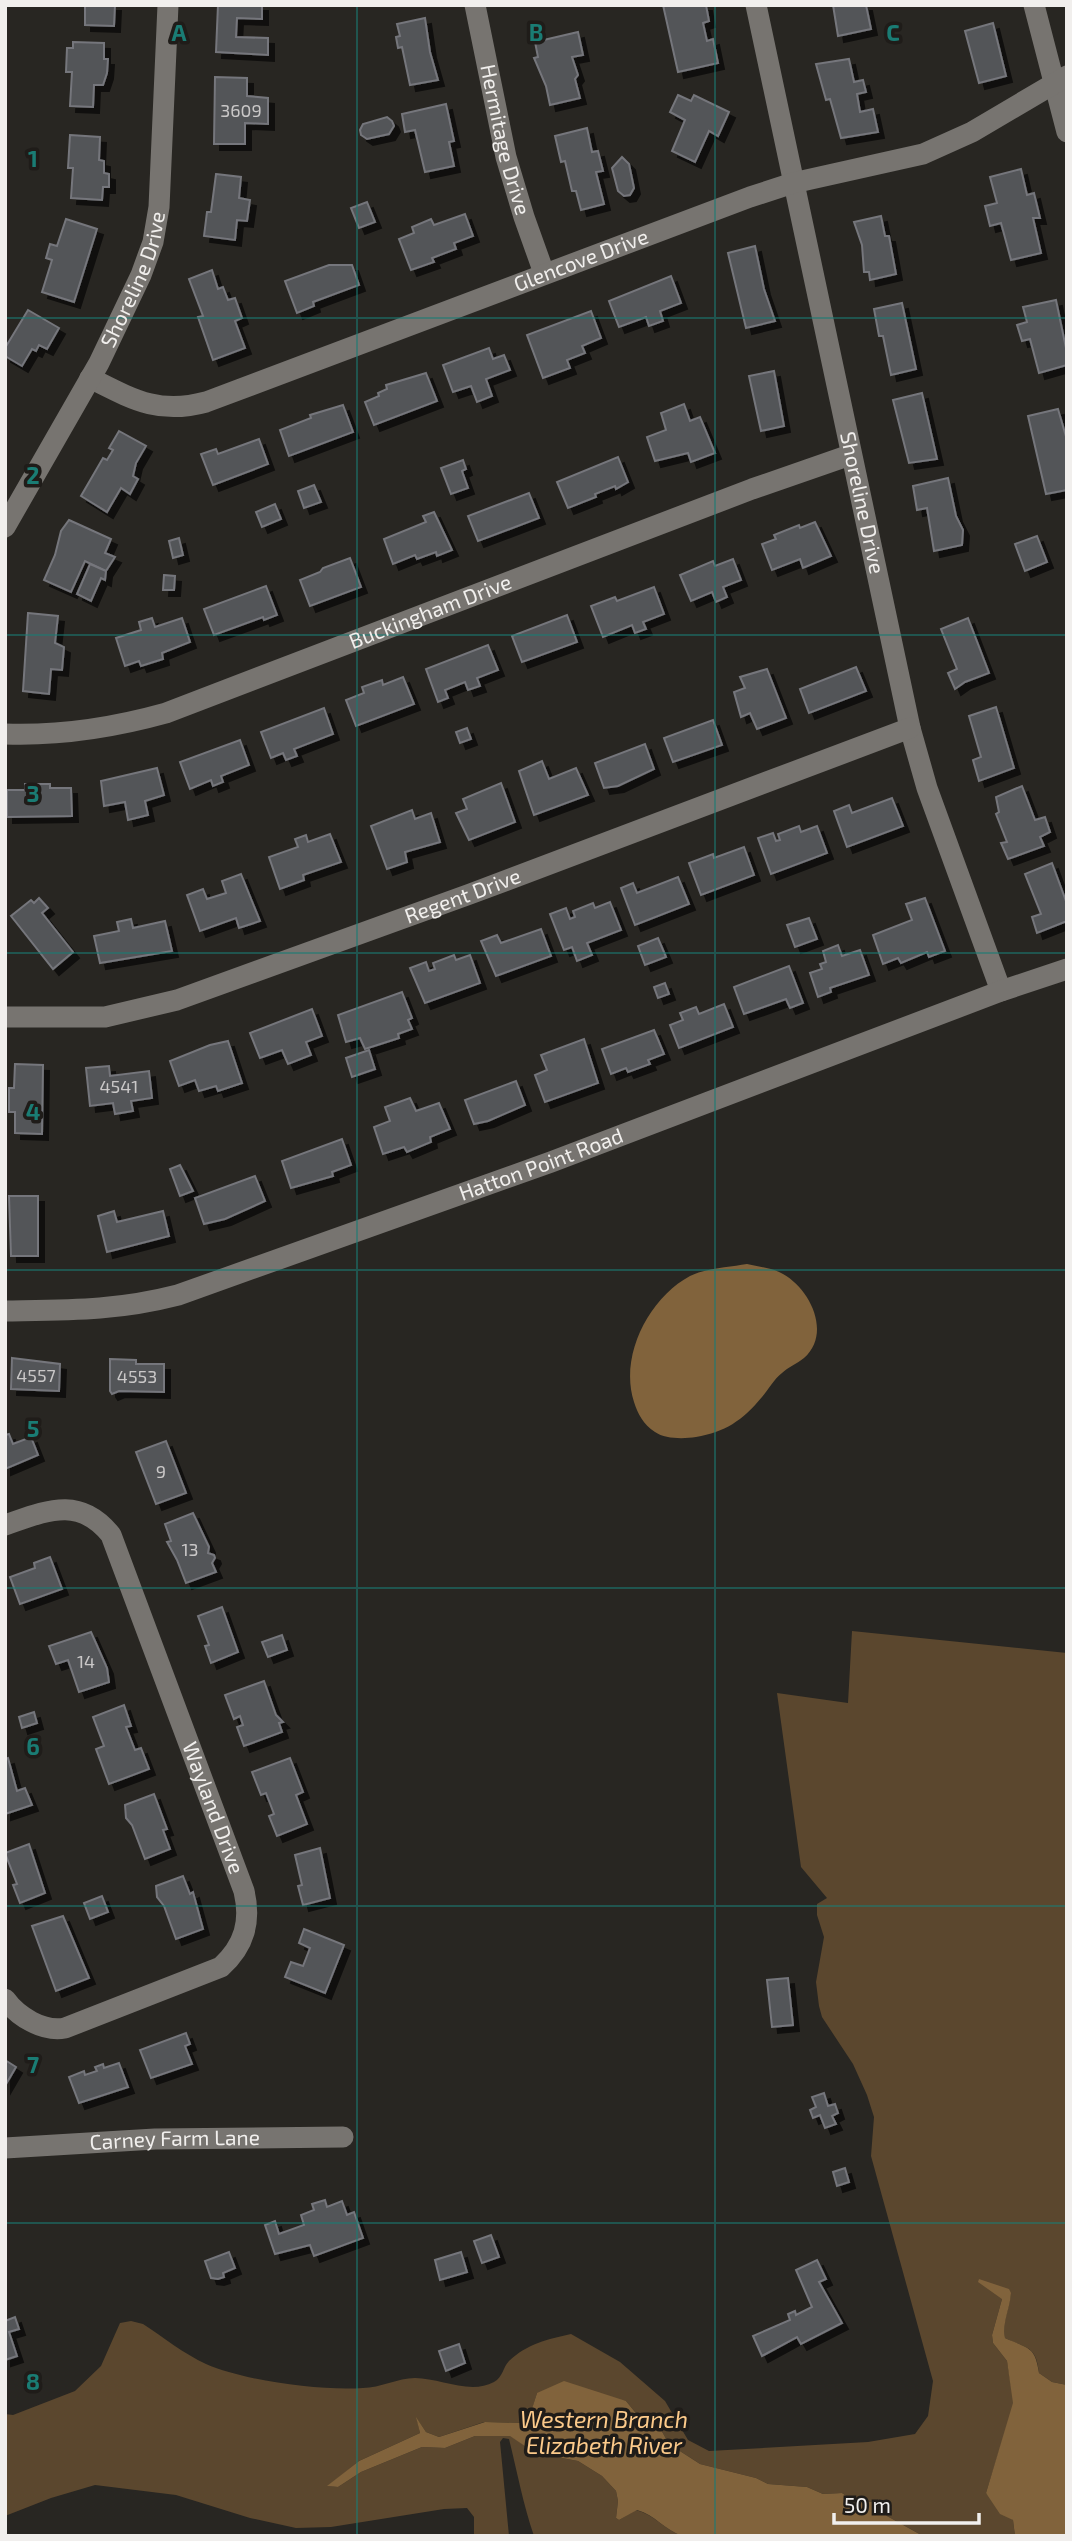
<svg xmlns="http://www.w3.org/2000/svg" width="1072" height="2541" font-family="'Exo 2',sans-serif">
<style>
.green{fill:#5b472e}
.water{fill:#81633c}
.building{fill:#535458;stroke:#75767b;stroke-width:2;filter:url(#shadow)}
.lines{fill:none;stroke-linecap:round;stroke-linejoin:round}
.minor{stroke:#777470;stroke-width:21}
.grid{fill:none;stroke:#1a7c74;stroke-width:2;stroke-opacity:0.55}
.labels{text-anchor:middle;stroke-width:7;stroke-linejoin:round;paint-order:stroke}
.number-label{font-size:18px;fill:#cac8c8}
.street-label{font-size:21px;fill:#f1efed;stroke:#1f1c19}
.water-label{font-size:23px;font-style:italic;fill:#fcca8b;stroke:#1f1c19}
.grid-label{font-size:23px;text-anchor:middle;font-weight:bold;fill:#1a7c74;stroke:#1f1c19;stroke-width:7;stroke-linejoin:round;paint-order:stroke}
</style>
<defs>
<filter id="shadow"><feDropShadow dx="6" dy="6" stdDeviation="0" flood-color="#0009"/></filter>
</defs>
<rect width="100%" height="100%" fill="#282622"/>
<path class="green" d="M852,1631L1067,1653V2385L1052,2382L1039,2373C1036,2346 1028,2349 1005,2338C1002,2322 1009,2310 1011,2293L1002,2299L992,2335L993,2343L1007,2361L1014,2403L986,2493L1013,2520L1015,2536H923L887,2516L874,2502L854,2501L842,2493L823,2494L807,2487L768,2484L756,2478L700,2464L669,2444L660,2428L635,2412L626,2401L537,2393L530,2416L523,2423L484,2422L439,2437L426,2432L417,2419L420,2433L359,2461L328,2486L338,2487L361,2472L422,2447L445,2448L475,2436H511L535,2453L578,2461L602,2476L616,2491L618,2501L616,2518L619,2520L636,2510C655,2515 665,2530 682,2536H534C523,2504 517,2471 509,2439L503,2438L500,2442L509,2536H474V2517L467,2508L444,2509L331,2527L296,2528L250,2518L176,2495L95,2485L51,2498L5,2516V2414L13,2415L75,2391L101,2366L120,2323L131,2321L143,2324C163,2337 184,2354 206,2364C245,2381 321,2391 363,2388C380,2388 398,2378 415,2378C440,2378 470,2395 494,2382C503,2377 503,2367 509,2361C527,2344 548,2339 571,2334L620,2362L665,2401L688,2440L709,2451L868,2442L915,2434L928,2416L933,2381L871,2156L874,2117L867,2095L853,2064L822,2017L819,2006L816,1982L824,1937L817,1915V1904L827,1898L801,1867L777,1693L848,1703Z"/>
<g class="water">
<path d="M747,1264C759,1267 773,1268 783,1274C810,1289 832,1333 804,1358C797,1364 788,1367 782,1373C774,1379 768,1390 762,1397C742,1421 725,1432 696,1437C683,1439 665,1439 655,1432C643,1424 638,1414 634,1402C619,1356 649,1298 690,1276C706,1268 730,1267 747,1264Z"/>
<path d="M979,2279L1009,2289L1011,2293C1010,2309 1002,2322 1005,2338C1029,2349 1035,2346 1039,2373L1052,2382L1067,2385V2536H1015L1013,2520L1000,2514L986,2493L1013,2403L1007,2361L993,2343L992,2335L1002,2299L978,2282Z"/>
<path d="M564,2381L626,2401L635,2412L660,2428L669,2444L700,2464L756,2478L768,2484L807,2487L823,2494L842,2493L854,2501L874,2502L887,2516L923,2536H682C665,2530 655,2515 637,2510L619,2520L616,2518L618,2501L616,2491L602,2476L578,2461L535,2453L510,2436H475L445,2448L422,2447L361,2472L338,2487L327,2486L359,2461L420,2433L416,2417L426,2432L439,2437L485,2422L523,2423L530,2415L537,2393Z"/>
</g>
<g class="building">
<path d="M85,5H115L114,26L85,25Z"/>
<path d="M218,5H262V19L237,18L236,37L268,38V55L216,52Z"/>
<path d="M663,5H706L709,21L703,23L707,41L713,39L718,63L678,72Z"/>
<path d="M833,5H866L871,29L838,36Z"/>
<path d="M425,18L430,52L438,80L410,85L402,47L398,48L396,37L400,36L397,24Z"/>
<path d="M993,23L1006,76L979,83L965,31Z"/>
<path d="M578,32L583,55L572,57L578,75L575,79L580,98L550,105L546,86L534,58L538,57L535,42Z"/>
<path d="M73,42L104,43V59H108L107,73L103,85H94L93,107L70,106L72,72H66L67,48H73Z"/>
<path d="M849,59L854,82L863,80L866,92L857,94L860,112L873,109L878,132L841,138L830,99L826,100L816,64Z"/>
<path d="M215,77L247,78V96L268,98V124L245,123V144H214Z"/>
<path d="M678,95L691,101L694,95L729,112L718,136L709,131L695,162L672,151L685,120L670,112Z"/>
<path d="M446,104L454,141L449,142L454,166L425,172L415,130L405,132L402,114Z"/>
<path d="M387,117L392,121L394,126L389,134L367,139L361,135L360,130L363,124Z"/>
<path d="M587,128L592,152L598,151L603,171L596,172L604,204L581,210L576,191H572L565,161L561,162L555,136Z"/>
<path d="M70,135L100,137L99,160L104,161V173L109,174V187H103L102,200L71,198L73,168H68Z"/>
<path d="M622,157L629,164L634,188L630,195L624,196L618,191L612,168Z"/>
<path d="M1021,169L1027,195L1034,193L1040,218H1033L1041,253L1011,260L1001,223L990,226L985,206L997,203L990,177Z"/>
<path d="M216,174L241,177L239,198L250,200L247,221L237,220L235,240L204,236L207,212H211Z"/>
<path d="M367,202L375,222L359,228L351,208Z"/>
<path d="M465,214L473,236L454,243L456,249L432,258L434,262L411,270L399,239L414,233L412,227L431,219L434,225Z"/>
<path d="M881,216L885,236H889L896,274L870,280L869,272H864L862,245L854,222Z"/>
<path d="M66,219L97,229L74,302L42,292L52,260L46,258L50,244L57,246Z"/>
<path d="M755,246L764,289L775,321L746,328L728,253Z"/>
<path d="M329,265H352L359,285L313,302L314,306L297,313L285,281Z"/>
<path d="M212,270L218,289L223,287L228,300L235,298L242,318L235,321L245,348L213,360L198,317L203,316L189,279Z"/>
<path d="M671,276L681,303L660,311L663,321L649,326L646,317L619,327L609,301Z"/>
<path d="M1056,300L1067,353V365L1039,373L1030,339L1022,341L1017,325L1027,322L1023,307Z"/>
<path d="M902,303L916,369L891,375L883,336H879L874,309Z"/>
<path d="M28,310L59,328L47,349L39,345L36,351L32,349L22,366L5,356V348Z"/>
<path d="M591,311L601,338L582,346L585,353L567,360L570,368L543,378L527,335Z"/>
<path d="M489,348L493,359L504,355L510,370L486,379L492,396L477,402L471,386L453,392L443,365Z"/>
<path d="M774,371L784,426L761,431L749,376Z"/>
<path d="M426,373L437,401L374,425L365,402L379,396L378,393L387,389L386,385Z"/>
<path d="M922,393L937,459L909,463L893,400Z"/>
<path d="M684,404L690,421L700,417L715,453L691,462L688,453L655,461L647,437L666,430L661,413Z"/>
<path d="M343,405L353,432L289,456L280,430L311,418L310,415Z"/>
<path d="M1058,409L1067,440V490L1046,494L1028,416Z"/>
<path d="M119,431L146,446L136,463L133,476L138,479L130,494L121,488L107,512L81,496L103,458L107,460L113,450L109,448Z"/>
<path d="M259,439L268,464L213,485L201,454L216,449L218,454Z"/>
<path d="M618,457L628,482L616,489L615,486L595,494L596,497L568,508L557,482Z"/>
<path d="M463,460L466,469L462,471L468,488L451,494L441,468Z"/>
<path d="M948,478L956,516L963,530L962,545L934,551L927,508L917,510L913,486Z"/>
<path d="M314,485L321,502L304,508L298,491Z"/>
<path d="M529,493L539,518L478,541L468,516Z"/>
<path d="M275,504L281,519L262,527L256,512Z"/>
<path d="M434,512L452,550L437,556L436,552L417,559L415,555L393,564L384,539L426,522L423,516Z"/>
<path d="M69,520L111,539L105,553L115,557L106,571L85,561L71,592L44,580L55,555L61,531Z"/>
<path d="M815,522L831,556L803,568L800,559L772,570L762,544L776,539L774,535L799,525L800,528Z"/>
<path d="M1037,536L1047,562L1025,571L1015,544Z"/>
<path d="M179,538L183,555L173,558L169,541Z"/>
<path d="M350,558L361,587L310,606L300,580L320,572L323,568Z"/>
<path d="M733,559L741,580L723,587L727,597L716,602L712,592L691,601L680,575L713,561L715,566Z"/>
<path d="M90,564L106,571L105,580L101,578L91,601L77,594Z"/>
<path d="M164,575L175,576L174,590H163Z"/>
<path d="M266,586L277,615L264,620L263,617L214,635L204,609Z"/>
<path d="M654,587L664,614L643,622L646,629L635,633L632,625L603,637L591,606L615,597L617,601Z"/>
<path d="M28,613L58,616L55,643L64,647L62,670L51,669L49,694L23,691Z"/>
<path d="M567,615L577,642L522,662L512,636Z"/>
<path d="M152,618L155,627L182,618L190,642L162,653L163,659L141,666L139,661L125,666L116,638L141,630L139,622Z"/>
<path d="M968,618L989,673L965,682L955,689L948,673L957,669L941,629Z"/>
<path d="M488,645L498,670L477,678L480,686L468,690L465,682L445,690L448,698L438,702L426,669Z"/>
<path d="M856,667L866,691L809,713L800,689Z"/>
<path d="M767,669L786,718L757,729L750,713L741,717L734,692L745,688L740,677Z"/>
<path d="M403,677L414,704L356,726L346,700L364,693L362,687L382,680L383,685Z"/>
<path d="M996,707L1014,768L979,781L973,760L981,757L969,716Z"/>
<path d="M324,708L333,734L294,749L297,756L286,760L283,753L271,758L261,732Z"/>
<path d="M713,720L722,745L673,762L664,738Z"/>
<path d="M467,728L471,739L460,743L456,732Z"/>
<path d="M240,740L249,765L221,776L223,782L213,786L211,780L190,789L180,762Z"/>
<path d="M645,744L654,769L618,786L604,788L595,763Z"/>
<path d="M542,761L549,779L576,768L588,795L534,815L519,771Z"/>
<path d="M157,768L164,795L145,801L148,815L128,820L125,802L104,806L101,781Z"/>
<path d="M501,783L515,822L469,840L456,813L467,809L463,799Z"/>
<path d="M25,784H50V788H71L72,816L7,817V790H25Z"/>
<path d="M1022,786L1035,820L1045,817L1050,832L1040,837L1044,846L1008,859L1001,843L1007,842L996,814L999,812L996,797Z"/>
<path d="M892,798L903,826L847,847L834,811L849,805L852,813Z"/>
<path d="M412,810L415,819L431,813L440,842L405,852L407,862L387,869L371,826Z"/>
<path d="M799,826L801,832L817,826L827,853L771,874L758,838L773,833L776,841L780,840L778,834Z"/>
<path d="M330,834L341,862L303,875L304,880L280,889L269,857L298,847L295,839L306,835L308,842Z"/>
<path d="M744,847L754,875L701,895L689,863L713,854L714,858Z"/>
<path d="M1052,863L1067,904V921L1037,933L1032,917L1041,914L1025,874Z"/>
<path d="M241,874L260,921L239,928L236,918L200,931L187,895L203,889L207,899L226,893L222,881Z"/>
<path d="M678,877L689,904L635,925L621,888L633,883L637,893Z"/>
<path d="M39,898L48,908L42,913L73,952L53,969L11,916L31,900L34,903Z"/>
<path d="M925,898L945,951L929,957L927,952L901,963L898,958L883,964L873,935L912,920L906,904Z"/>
<path d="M610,902L621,930L587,943L592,955L577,961L572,947L564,950L550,914L566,908L570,919L575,917L573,911L593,903L595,908Z"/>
<path d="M809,918L817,939L795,947L787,925Z"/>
<path d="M131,919L133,928L165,921L172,951L100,963L94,936L119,931L117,922Z"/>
<path d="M541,929L551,956L496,976L481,941L497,935L501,943Z"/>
<path d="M658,938L666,957L645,965L638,946Z"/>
<path d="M838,945L842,956L860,950L869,975L830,988L831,992L818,997L810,973L822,969L820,964L826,962L823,951Z"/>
<path d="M454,955L456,960L470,955L480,983L425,1003L410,968L426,962L429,971L435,969L433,963Z"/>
<path d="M789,966L803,1003L790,1008L786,999L744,1014L734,987Z"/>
<path d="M665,983L669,994L658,998L654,987Z"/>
<path d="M402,992L412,1018L408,1020L412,1029L398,1034L399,1038L365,1049L360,1038L346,1042L338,1015Z"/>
<path d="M724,1004L733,1027L679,1048L670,1025L683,1020L680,1013L696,1007L699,1014Z"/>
<path d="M312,1009L322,1036L306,1042L311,1055L288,1064L282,1050L260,1058L250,1033Z"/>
<path d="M654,1030L664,1054L648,1060L650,1064L628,1072L626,1068L611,1074L602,1049Z"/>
<path d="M584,1039L598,1083L545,1102L535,1075L547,1070L541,1055Z"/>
<path d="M228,1041L242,1083L218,1091L216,1086L199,1091L195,1080L179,1086L170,1061L210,1045Z"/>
<path d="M369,1050L375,1069L352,1077L346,1058Z"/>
<path d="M15,1064L43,1065L42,1134L15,1133V1112H9V1088H14Z"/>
<path d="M109,1066L110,1076L149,1071L152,1098L131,1101L133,1111L115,1114L113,1103L90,1106L86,1068Z"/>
<path d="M516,1081L525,1105L488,1121L474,1124L465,1100Z"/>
<path d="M410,1098L416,1111L439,1103L450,1129L430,1137L431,1142L407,1152L404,1147L383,1154L374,1127L390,1121L385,1107Z"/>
<path d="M342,1139L351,1165L332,1172L333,1176L291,1188L282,1161Z"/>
<path d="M180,1165L193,1191L180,1196L170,1169Z"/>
<path d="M255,1176L265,1201L225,1219L204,1224L195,1198Z"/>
<path d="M9,1196H38V1256H11Z"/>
<path d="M114,1211L117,1222L163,1211L169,1236L107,1252L98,1216Z"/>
<path d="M12,1358L60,1364L59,1391L11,1389Z"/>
<path d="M110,1359L136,1360V1364H164V1392L119,1391L112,1394L110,1391Z"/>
<path d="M9,1434L13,1444L31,1437L38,1455L5,1469V1435Z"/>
<path d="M166,1441L186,1493L156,1504L136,1452Z"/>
<path d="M193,1513L209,1547L208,1553L214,1555L215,1558L212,1563L216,1572L186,1583L177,1560L167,1542L171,1541L165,1524Z"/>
<path d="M50,1557L62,1589L20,1604L10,1577L35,1568L34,1563Z"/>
<path d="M222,1607L238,1652L211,1663L205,1646L209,1645L198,1616Z"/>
<path d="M91,1632L107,1668L109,1682L79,1692L68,1660L56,1664L49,1646Z"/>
<path d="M282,1635L287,1650L268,1657L262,1642Z"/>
<path d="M264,1681L276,1715L283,1722L279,1723L282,1732L244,1746L237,1727L243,1725L240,1716L234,1719L225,1695Z"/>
<path d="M124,1705L131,1726L126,1727L135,1750L141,1748L149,1769L109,1784L96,1749L104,1746L93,1717Z"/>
<path d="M34,1712L37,1723L22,1728L19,1717Z"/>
<path d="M8,1758L17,1791L25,1788L32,1805L5,1814V1759Z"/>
<path d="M290,1758L303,1792L296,1795L307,1824L277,1836L269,1816L274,1814L266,1793L261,1795L252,1772Z"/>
<path d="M154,1794L167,1829L163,1830L170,1849L145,1859L132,1825L126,1818L125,1805Z"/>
<path d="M29,1844L45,1893L20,1903L13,1885L17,1884L5,1853Z"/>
<path d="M320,1848L330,1898L303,1905L298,1886L302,1885L295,1855Z"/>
<path d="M183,1876L190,1894L193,1892L203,1929L176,1939L164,1906L157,1897L156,1886Z"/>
<path d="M102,1896L108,1912L90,1919L84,1903Z"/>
<path d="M63,1916L89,1978L56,1991L32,1926Z"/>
<path d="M304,1929L344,1945L325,1993L285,1977L291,1962L303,1966L310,1948L299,1943Z"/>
<path d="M788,1978L793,2025L772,2027L767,1980Z"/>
<path d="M186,2033L190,2044L185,2046L192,2064L151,2078L140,2050Z"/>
<path d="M5,2060L16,2067L5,2086Z"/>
<path d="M119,2063L128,2087L79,2103L69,2077L84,2071L85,2075L97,2071L95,2067L103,2064L104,2068Z"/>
<path d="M824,2093L828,2106L835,2104L838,2113L832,2116L836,2124L825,2128L820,2115L813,2118L810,2110L816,2107L812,2097Z"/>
<path d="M845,2168L849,2182L837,2186L833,2172Z"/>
<path d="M325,2200L327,2207L342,2201L347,2215L354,2212L363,2238L314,2256L310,2245L275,2254L265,2225L275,2221L279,2234L304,2225L301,2215L314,2210L312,2204Z"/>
<path d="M491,2235L499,2257L482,2263L474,2241Z"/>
<path d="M229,2252L235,2268L223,2273L224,2277L218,2279L211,2278L205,2261Z"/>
<path d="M461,2252L467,2272L440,2280L435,2260Z"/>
<path d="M817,2260L826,2279L819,2282L842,2323L801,2344L797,2337L762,2356L753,2336L790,2320L788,2314L795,2311L796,2315L812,2307L796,2270Z"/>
<path d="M15,2317L19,2329L9,2332L17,2356L5,2360V2321Z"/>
<path d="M459,2344L465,2363L446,2371L439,2351Z"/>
</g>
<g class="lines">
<g class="minor">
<path id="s1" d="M475,5L506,157L524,217L544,273"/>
<path id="s2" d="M756,5L910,728L927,788L1001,991"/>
<path d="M1034,5L1067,132"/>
<path id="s3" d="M90,378C132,399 158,415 206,402L750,197L793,183L923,154L972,132L1067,76"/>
<path id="s4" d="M5,527L99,363L141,275L153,242L159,207L168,5"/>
<path id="s5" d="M5,734C61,736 112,728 166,713L752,489L850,455"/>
<path id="s6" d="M5,1017H105L177,1000L470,894L910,728"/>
<path id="s7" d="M5,1311C68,1310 116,1311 178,1295L551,1162L1001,991L1067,969"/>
<path id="s8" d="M5,1525C46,1511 79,1495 111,1535L244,1891C251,1921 245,1945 221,1967L65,2028C43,2032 18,2017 5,1999"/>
<path id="s9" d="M5,2148L155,2139L343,2137"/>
</g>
</g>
<path class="grid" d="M357,5V2536M715,5V2536M5,318H1067M5,635H1067M5,953H1067M5,1270H1067M5,1588H1067M5,1906H1067M5,2223H1067"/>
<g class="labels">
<g class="number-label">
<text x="241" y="117">3609</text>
<text x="119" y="1093">4541</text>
<text x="36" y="1382">4557</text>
<text x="137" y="1383">4553</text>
<text x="161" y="1478">9</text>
<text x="190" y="1556">13</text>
<text x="86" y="1668">14</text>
</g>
<g class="street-label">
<text dy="7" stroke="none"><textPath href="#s1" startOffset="138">Hermitage Drive</textPath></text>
<text dy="7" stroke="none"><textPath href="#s3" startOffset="523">Glencove Drive</textPath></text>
<text dy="7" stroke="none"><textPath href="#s4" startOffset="280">Shoreline Drive</textPath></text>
<text dy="7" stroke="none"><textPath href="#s2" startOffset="509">Shoreline Drive</textPath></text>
<text dy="7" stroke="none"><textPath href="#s5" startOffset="446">Buckingham Drive</textPath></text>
<text dy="7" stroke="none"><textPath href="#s6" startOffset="478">Regent Drive</textPath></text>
<text dy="7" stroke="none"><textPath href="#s7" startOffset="560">Hatton Point Road</textPath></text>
<text dy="7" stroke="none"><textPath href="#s8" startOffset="408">Wayland Drive</textPath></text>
<text dy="7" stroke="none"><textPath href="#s9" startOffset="170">Carney Farm Lane</textPath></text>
</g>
<g class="water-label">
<text x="604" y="2428">Western Branch<tspan x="604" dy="26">Elizabeth River</tspan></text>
</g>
</g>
<g class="grid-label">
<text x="179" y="41">A</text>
<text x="536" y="41">B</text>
<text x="893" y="41">C</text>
<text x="33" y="167">1</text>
<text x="33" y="484">2</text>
<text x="33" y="802">3</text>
<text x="33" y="1120">4</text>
<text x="33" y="1437">5</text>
<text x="33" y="1755">6</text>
<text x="33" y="2073">7</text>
<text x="33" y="2390">8</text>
</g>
<rect width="1072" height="2541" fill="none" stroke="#f1efed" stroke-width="14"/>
<path d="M834 2513v10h145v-10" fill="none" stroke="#f1efed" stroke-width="3.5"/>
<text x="844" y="2513" font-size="21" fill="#f1efed" stroke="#1f1c19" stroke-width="5" paint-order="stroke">50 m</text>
</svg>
